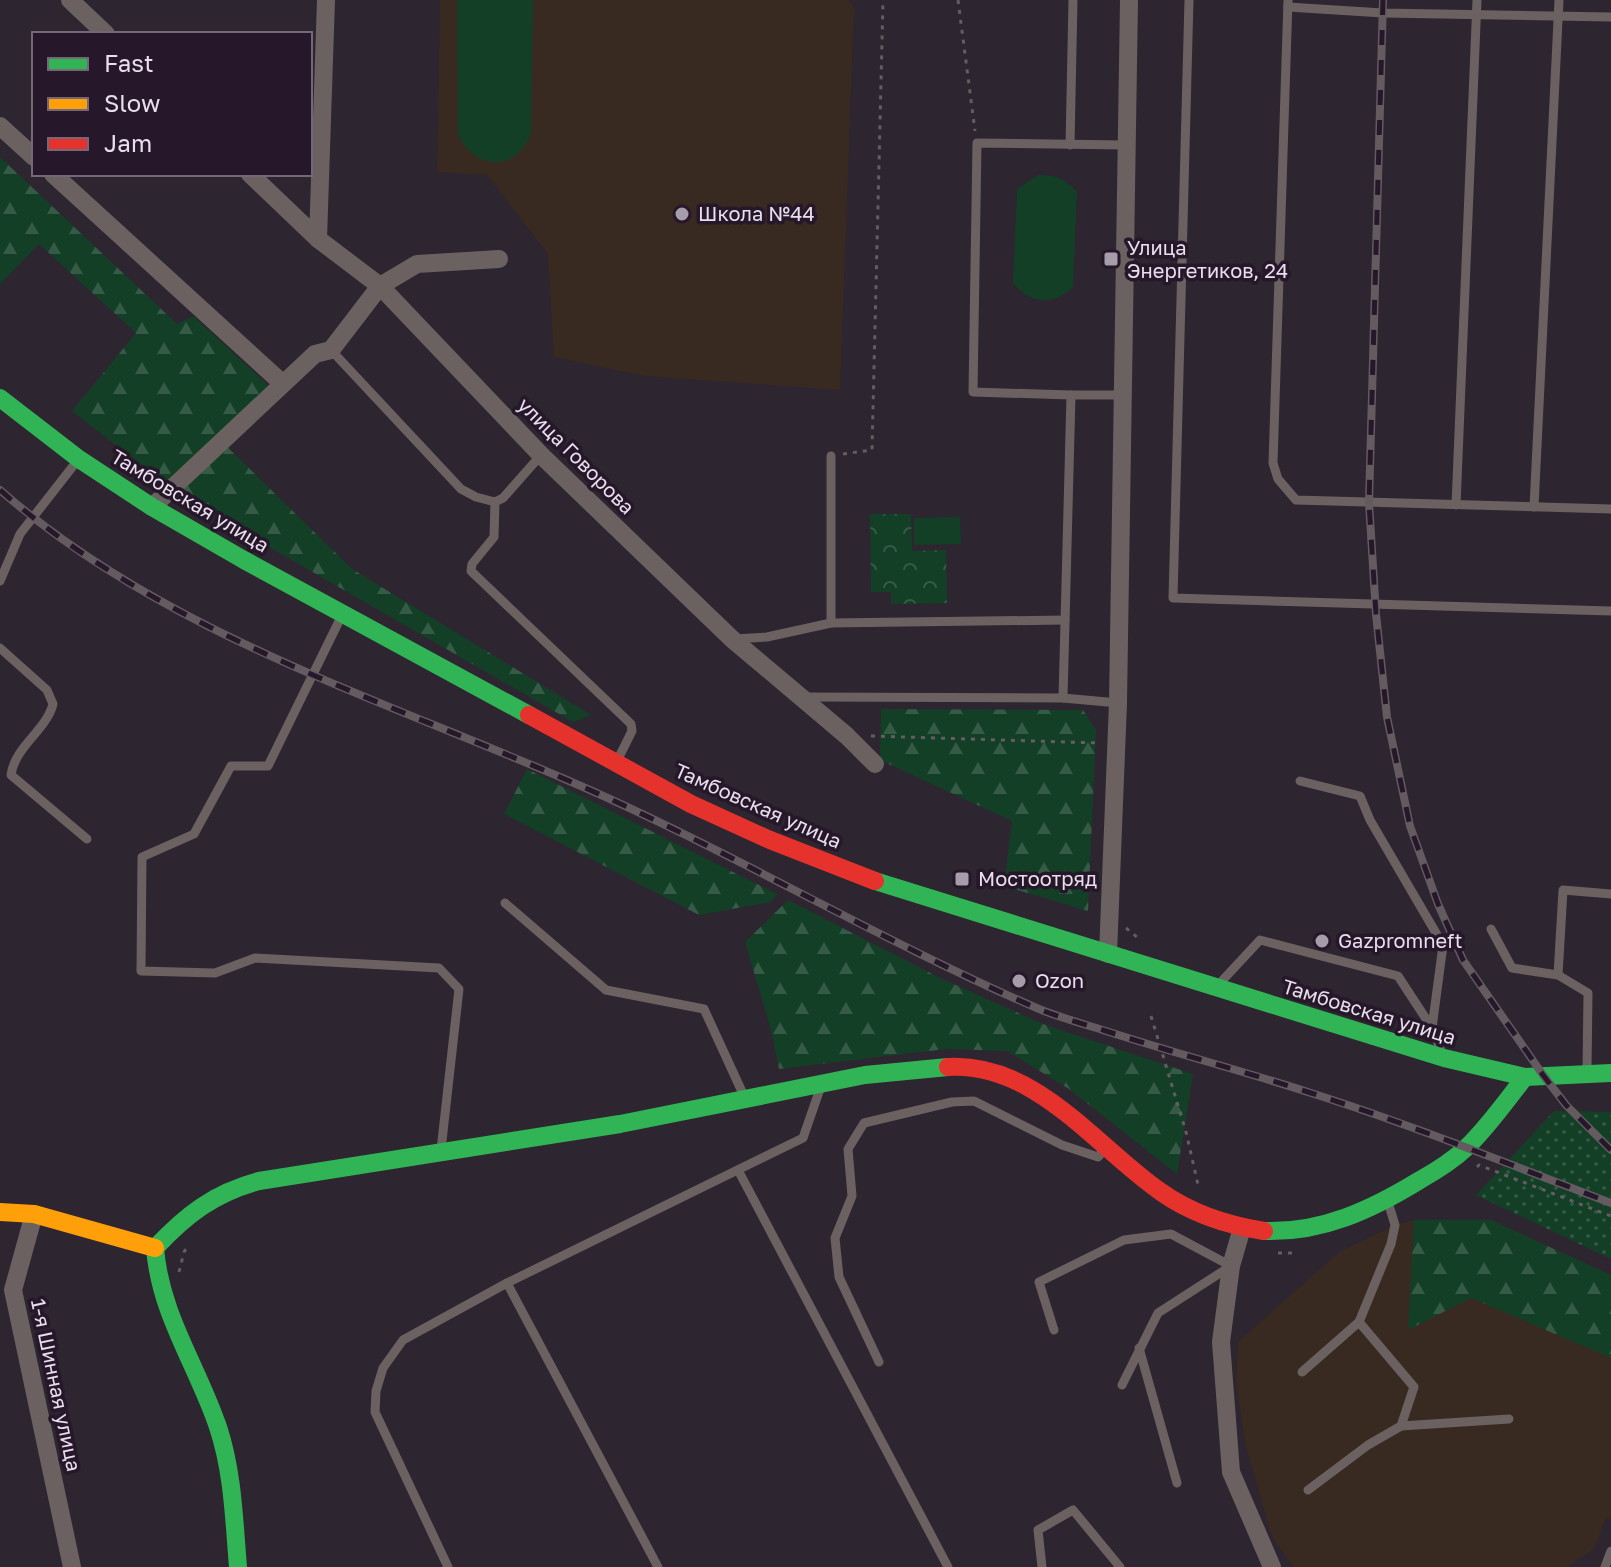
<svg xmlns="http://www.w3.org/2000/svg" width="1611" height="1567" font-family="'Golos Text',sans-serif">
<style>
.education{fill:#382a21}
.grass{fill:url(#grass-dots)}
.forest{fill:url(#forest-firs)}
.park{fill:url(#park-crowns)}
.garden{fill:#133f26}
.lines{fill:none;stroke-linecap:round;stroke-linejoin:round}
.path{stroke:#645d61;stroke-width:3;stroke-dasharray:4 6;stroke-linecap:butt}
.lane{stroke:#6b6160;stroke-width:9}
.street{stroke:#6b6160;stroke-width:18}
.fast{stroke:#30b455;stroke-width:18}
.slow{stroke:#ff9f0a;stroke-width:18}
.jam{stroke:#e5322d;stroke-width:18}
.rail-casing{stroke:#635b60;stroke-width:8}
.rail{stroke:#26172a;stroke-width:5;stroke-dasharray:15;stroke-linecap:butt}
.poi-dot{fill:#a79daa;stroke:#26172a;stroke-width:3}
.labels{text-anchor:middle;stroke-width:7;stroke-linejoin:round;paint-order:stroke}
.poi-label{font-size:20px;fill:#e8deec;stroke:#26172a;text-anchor:start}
.street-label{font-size:20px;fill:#e8deec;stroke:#26172a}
</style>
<defs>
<pattern id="grass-dots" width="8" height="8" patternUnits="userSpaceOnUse" patternTransform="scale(2)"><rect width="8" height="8" fill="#133f26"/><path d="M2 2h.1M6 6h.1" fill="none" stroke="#355a46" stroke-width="1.8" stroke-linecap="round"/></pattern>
<pattern id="forest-firs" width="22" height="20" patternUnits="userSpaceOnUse" patternTransform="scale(2)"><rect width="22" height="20" fill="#133f26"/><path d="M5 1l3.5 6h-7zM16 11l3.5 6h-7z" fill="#355a46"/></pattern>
<pattern id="park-crowns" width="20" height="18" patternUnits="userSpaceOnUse" patternTransform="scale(2)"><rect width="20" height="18" fill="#133f26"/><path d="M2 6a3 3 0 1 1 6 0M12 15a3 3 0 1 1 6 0" fill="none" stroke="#355a46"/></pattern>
</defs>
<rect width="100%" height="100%" fill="#2d252f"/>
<g class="education">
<path d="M440,0H848L854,8L840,390L645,376L554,357L548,254L487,175L437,172Z"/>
<path d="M1414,1220H1491L1611,1275V1519L1606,1518L1594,1549L1567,1567H1294L1272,1537L1246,1447L1236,1382L1238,1342L1339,1252L1395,1225Z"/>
</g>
<path class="grass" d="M1554,1111L1611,1112V1259L1476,1195Z"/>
<g class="forest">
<path d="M0,157L177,324L193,316L269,386L216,436L352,569L591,715L573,722L184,498L72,411L136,333L39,244L0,284Z"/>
<path d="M881,709L1083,710L1096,730L1088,911L1004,886L1012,821L880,760Z"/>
<path d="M527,769L777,894L771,902L699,915L504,814Z"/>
<path d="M788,900L938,977L1043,1024L1193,1074L1177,1174L1069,1089L1007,1051L946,1049L779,1069L770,1026L745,942Z"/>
<path d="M1414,1220H1491L1611,1275V1358L1471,1298L1408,1330Z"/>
</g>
<path class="park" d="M870,514H911L912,551L946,550L947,603L891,604V592H871Z"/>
<g class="garden">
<path d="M457,0H533L531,134C516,172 474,171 458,134Z"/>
<path d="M1038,175C1055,174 1066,179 1077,192L1073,287C1054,306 1029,304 1013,283L1017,189Z"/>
<path d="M960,517L961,544L914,545V518Z"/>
</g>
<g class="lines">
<g class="path">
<path d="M958,0L975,131"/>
<path d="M843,454L872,450L883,0"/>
<path d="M871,736L1099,743"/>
<path d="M1126,928L1138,938"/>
<path d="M1151,1016L1186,1132L1199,1189"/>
<path d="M1477,1167L1479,1165L1611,1216"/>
<path d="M1278,1253H1298"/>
<path d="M179,1272L184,1252L188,1246"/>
</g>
<g class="lane">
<path d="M1189,0L1173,598L1611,611"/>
<path d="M1288,0L1273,463L1278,479L1296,500L1611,509"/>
<path d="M1288,7L1383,13L1611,17"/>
<path d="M1070,145L1073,0"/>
<path d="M331,350L461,489L476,497L495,502L503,498L541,455"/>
<path d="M1071,395L973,392L977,143L1126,145"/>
<path d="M495,502L494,537L472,564L471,571L631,724L632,731L618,759"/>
<path d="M1456,505L1477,0"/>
<path d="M1534,507L1559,0"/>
<path d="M0,581L20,534L77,461"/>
<path d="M342,615L268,766H231L194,834L142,857L141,971L215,973L255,958L439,968L459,989L441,1150"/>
<path d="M831,623V456"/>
<path d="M734,639L767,637L831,623L1065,620"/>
<path d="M0,648L47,690L53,704C46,731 15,746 11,775L87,839"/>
<path d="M805,697L1063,698L1118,703"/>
<path d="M1063,698L1071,395H1121"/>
<path d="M1300,781L1360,796L1370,820L1443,945L1432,1028"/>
<path d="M505,903L606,990L704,1009L744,1096"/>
<path d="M1491,929L1512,968L1558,975L1588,993L1587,1070"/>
<path d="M1558,975L1563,890L1611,894"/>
<path d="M1220,983L1260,940L1398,976L1432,1028L1441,1051"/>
<path d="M738,1170L948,1567"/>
<path d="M1388,1202L1395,1225L1391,1244L1359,1322L1414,1387L1401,1426L1509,1419"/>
<path d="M507,1283L658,1567"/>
<path d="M1054,1330L1039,1282L1124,1240L1171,1234L1231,1266L1158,1313L1122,1385"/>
<path d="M1139,1348L1177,1483"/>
<path d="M879,1362L839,1277L835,1238L852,1196L848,1149L864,1123L952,1102L974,1101L1062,1145L1098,1157L1104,1150"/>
<path d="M1302,1372L1359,1322"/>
<path d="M1308,1490L1368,1445L1401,1426"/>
<path d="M448,1567L375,1412L376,1391L383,1368L403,1340L507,1283L803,1138L821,1086"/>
<path d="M1042,1567L1038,1530L1073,1510L1120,1567"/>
<path d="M1605,1567L1611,1551"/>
</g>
<g class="street">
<path d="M70,0L106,34"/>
<path d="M0,126L34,157"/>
<path d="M53,174L282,383"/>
<path d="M250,174L318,239L380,286L541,455L732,639L847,736L875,764"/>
<path d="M318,239L326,0"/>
<path d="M152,507L315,354L331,350L380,286L417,264L499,259"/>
<path d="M1108,954L1118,703L1129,0"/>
<path d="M34,1214L13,1290L72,1567"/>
<path d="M1242,1228L1231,1266L1221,1342L1231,1472L1272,1567"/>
</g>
<g class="fast">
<path d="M0,398L79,459L152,507L244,560L529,715"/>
<path d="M875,881L1444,1058L1525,1077L1611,1073"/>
<path d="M1264,1231C1322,1233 1371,1210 1420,1180C1436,1171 1452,1161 1466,1148C1488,1127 1506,1101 1525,1077"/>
<path d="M155,1248C186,1215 214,1193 259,1181L620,1124L865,1075L948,1067"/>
<path d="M155,1248C160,1314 197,1365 218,1427C233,1472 234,1520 238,1567"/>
</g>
<path class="slow" d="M0,1212L34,1214L155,1248"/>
<g class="jam">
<path d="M529,715L691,804L770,840L875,881"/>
<path d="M948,1067C1036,1062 1095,1146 1161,1192C1192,1214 1226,1225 1264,1231"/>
</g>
<defs>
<g id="rail">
<path d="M1383,0L1369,503L1376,614L1387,717L1410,826L1438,904L1463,960L1543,1075L1566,1105L1611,1150"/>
<path d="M0,490C161,631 373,696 567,780C728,849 878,940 1039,1009C1061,1018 1084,1024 1106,1031C1174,1053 1243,1071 1311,1093C1412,1125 1511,1165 1611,1203"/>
</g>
</defs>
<use href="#rail" class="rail-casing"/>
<use href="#rail" class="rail"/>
</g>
<g class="poi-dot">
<circle cx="682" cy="214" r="8"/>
<rect x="1103" y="251" width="16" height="16" rx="4"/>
<rect x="954" y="871" width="16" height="16" rx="4"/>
<circle cx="1322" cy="941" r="8"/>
<circle cx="1019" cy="981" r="8"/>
</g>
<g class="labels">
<g class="poi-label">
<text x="698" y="221">Школа №44</text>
<text x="1127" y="255">Улица<tspan x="1127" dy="23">Энергетиков, 24</tspan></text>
<text x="978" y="886">Мостоотряд</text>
<text x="1338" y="948">Gazpromneft</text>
<text x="1035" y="988">Ozon</text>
</g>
<g class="street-label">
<text transform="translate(576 456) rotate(45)" y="7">улица Говорова</text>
<text transform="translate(190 501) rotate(31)" y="7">Тамбовская улица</text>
<text transform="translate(758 806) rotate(24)" y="7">Тамбовская улица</text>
<text transform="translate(1369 1012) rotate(17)" y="7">Тамбовская улица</text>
<text transform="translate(56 1385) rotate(78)" y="7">1-я Шинная улица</text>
</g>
</g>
<rect x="32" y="32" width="280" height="144" fill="#26172a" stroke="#746778" stroke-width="2"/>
<rect x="48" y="58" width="40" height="12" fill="#30b455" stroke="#746778" stroke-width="2"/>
<text x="104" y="72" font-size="24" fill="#e8deec">Fast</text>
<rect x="48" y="98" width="40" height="12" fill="#ff9f0a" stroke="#746778" stroke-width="2"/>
<text x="104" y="112" font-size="24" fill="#e8deec">Slow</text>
<rect x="48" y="138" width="40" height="12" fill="#e5322d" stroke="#746778" stroke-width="2"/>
<text x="104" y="152" font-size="24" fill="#e8deec">Jam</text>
</svg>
